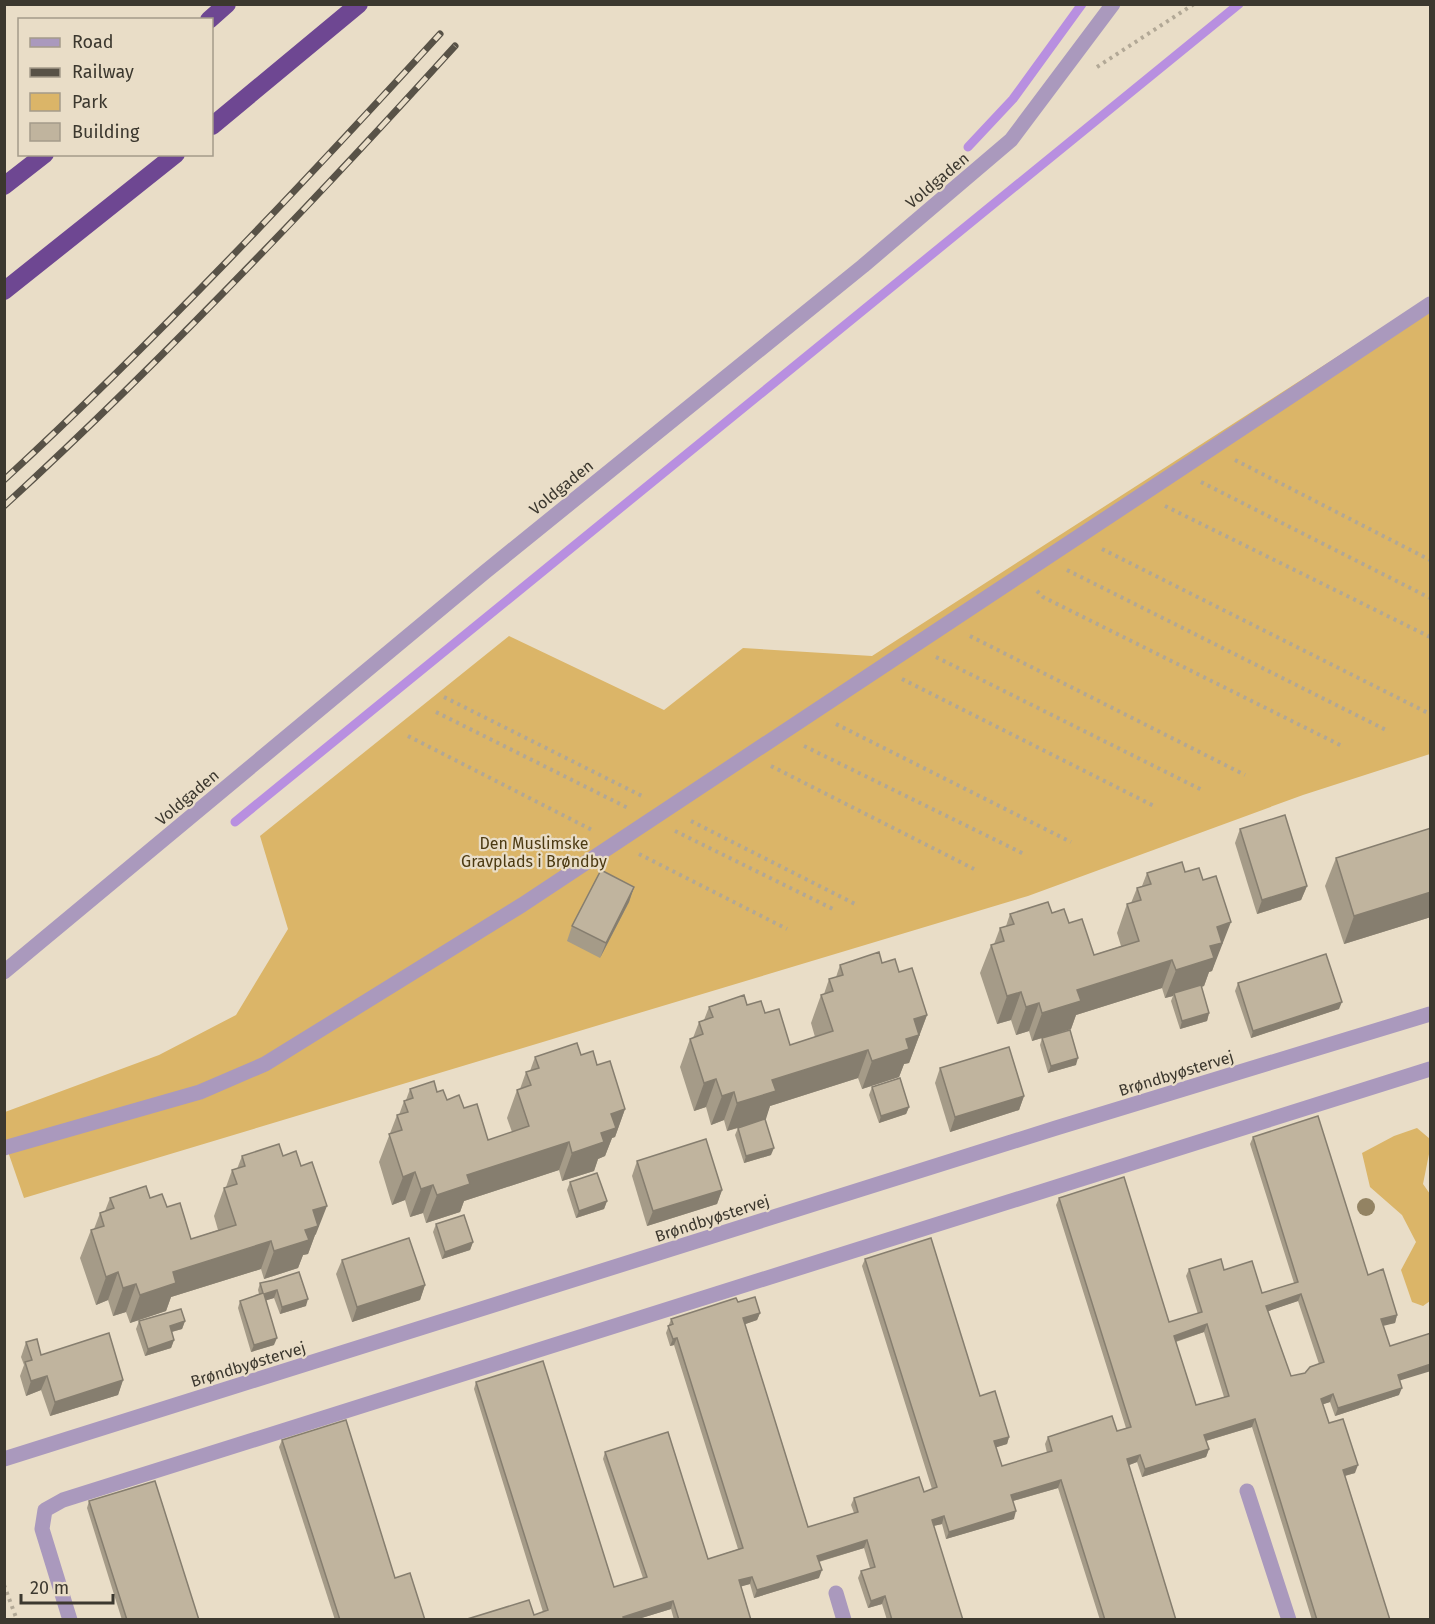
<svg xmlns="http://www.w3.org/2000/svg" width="1435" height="1624" font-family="'Fira Sans',sans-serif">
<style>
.green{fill:#dbb568}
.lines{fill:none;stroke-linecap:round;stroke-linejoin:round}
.stream{stroke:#b88fe0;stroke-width:9}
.path{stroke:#b2a896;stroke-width:4;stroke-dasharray:3 4.5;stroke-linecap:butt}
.service{stroke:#aa99bd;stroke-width:15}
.minor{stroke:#aa99bd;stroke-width:15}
.motorway{stroke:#6e4792;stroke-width:18}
.rail-casing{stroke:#585247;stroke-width:7}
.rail{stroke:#e9ddc7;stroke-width:4.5;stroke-dasharray:14;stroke-linecap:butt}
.tree{fill:#938363}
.wall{fill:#a59b88;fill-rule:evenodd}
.shaded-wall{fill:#867e6f}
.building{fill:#c0b49e;stroke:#867e6f;stroke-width:1.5;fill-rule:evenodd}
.labels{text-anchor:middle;stroke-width:4.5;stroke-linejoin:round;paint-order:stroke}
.street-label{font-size:16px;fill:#3c382f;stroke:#e9ddc7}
.park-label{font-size:16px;fill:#4c3a12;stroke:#e9ddc7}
</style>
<rect width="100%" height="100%" fill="#e9ddc7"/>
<g class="green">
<path d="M1430,297V754L1303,795L1028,896L24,1198L5,1143V1112L159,1055L236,1015L288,929L260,836L509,636L664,710L743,648L872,656Z"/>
<path d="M1417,1128L1430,1139V1149L1423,1184L1430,1194V1301L1423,1306L1412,1302L1401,1270L1416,1242L1402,1215L1370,1187L1362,1153L1394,1136Z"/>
</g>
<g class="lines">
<g class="stream">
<path d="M968,147L1013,99L1082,4"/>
<path d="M235,822L1239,4"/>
</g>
<g class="path">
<path d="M1097,67L1194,4"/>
<path d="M1235,460L1430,560"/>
<path d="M1201,482L1430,598"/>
<path d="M1165,506L1430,637"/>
<path d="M1102,549L1430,714"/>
<path d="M1067,570L1386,730"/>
<path d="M1037,591L1043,597L1344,747"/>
<path d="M970,636L1245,775"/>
<path d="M936,657L1204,791"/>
<path d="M902,679L1156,807"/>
<path d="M444,697L644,797"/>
<path d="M436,712L628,808"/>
<path d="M836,724L1071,842"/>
<path d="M408,736L592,830"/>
<path d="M804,746L1024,854"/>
<path d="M771,766L974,869"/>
<path d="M691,821L855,904"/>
<path d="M675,831L833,909"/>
<path d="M639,854L787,929"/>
<path d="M4,1585L17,1620"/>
</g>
<g class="service">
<path d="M4,1148L200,1092L265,1064L522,905L1430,304"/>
<path d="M1247,1491L1289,1620"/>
<path d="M836,1593L844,1620"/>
<path d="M70,1620L42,1529L45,1510L63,1500L1430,1069"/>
</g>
<g class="minor">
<path d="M4,972L485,572L863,266L1011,140L1113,4"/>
<path d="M4,1459L1056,1128L1430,1014"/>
</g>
<g class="motorway">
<path d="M209,20L227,4"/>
<path d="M212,126L359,4"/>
<path d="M4,186L45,154"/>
<path d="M4,291L176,154"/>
</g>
<defs>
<g id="rail">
<path d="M4,480C157,339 300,187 440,34"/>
<path d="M4,506C162,361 311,205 455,46"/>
</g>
</defs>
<use href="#rail" class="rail-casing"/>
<use href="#rail" class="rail"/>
</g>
<circle class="tree" cx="1366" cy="1207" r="9"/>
<g class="wall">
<path d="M1431,828V917L1344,944L1325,886L1336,858Z"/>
<path d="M1240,829L1307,886L1301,900L1257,914L1235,843Z"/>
<path d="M1185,872L1220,950H1219L1212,971L1209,972L1204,986L1201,987L1209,1013L1207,1021L1180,1029L1171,1001L1173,996L1165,998L1162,988L1076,1015L1071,1029L1052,1035L1076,1065L1048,1073L1040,1045L1042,1038L1032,1041L1029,1031L1016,1035L1011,1020L997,1024L980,973L991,945L994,944L1000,928L1006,926L1010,914L1052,913L1069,923L1094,955L1121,946L1117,933L1127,904L1131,903L1137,888L1142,886L1147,873Z"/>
<path d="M634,887L629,902L600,958L567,941L572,926Z"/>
<path d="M882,963L899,972L927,1015L909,1063L904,1064L899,1077L862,1089L858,1078L770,1106L765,1119L771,1155L744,1163L735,1135L738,1128L727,1131L724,1120L711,1125L706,1107L694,1111L680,1067L690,1039L693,1038L699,1022L704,1020L709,1007L747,1005L765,1013L790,1045L815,1037L811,1023L821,995L824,994L829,979L836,977L840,965Z"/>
<path d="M1238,983L1339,1009L1251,1038L1235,991Z"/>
<path d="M581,1055L597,1065L625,1109L615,1137L612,1138L605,1156L598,1159L594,1171L562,1181L559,1170L464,1201L460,1212L426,1223L423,1213L410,1217L405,1200L392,1205L379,1162L397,1115H399L404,1101L406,1100L410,1089L437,1092L447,1100L464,1108L488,1140L512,1132L507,1118L517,1090L520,1089L526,1072L530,1071L535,1057Z"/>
<path d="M940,1068L1024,1096L1019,1110L950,1132L935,1083Z"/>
<path d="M872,1087L909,1107L906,1114L879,1123L869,1095Z"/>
<path d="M1253,1137L1368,1275L1397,1315L1395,1323L1383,1325L1399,1381V1395L1335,1416L1330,1402L1323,1404L1329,1423L1355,1473L1345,1476L1390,1620H1312L1252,1427L1206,1441L1209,1449L1206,1457L1142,1477L1137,1462L1129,1465L1176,1620H1100L1058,1488L1013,1501L1014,1519L946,1539L942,1524L933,1526L963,1620H887L882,1604L868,1608L858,1578L861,1571L870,1568L864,1548L819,1562V1578L754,1598L750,1584L741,1586L751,1620H674L671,1609L635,1620H464L534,1615L543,1612L474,1389L476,1382L614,1587L643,1578L603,1459L605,1452L708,1559L738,1549L674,1345L670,1346L666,1333L671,1319L738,1302L760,1313L757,1320L745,1324L808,1527L854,1513L851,1505L854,1498L924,1492L932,1489L862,1266L865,1259L980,1396L1009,1437L1007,1444L996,1447L1002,1466L1047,1453L1045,1444L1048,1437L1117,1431L1126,1428L1056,1205L1059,1198L1169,1322L1198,1314L1186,1276L1189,1269L1224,1270L1262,1293L1294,1283L1250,1144ZM1298,1301L1319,1364L1305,1373L1291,1376L1268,1311ZM1204,1332L1224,1397L1196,1405L1176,1342Z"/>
<path d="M242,1156H283L316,1234L315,1235L308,1254L303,1255L298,1268L264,1279L261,1269L171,1297L166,1311L130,1323L126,1312L113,1316L108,1300L96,1305L80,1258L91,1230L94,1229L100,1213L105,1211L110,1198H150L167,1207L191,1239L218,1230L214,1216L224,1188L226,1187L232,1170L237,1169Z"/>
<path d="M637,1161L722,1190L717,1204L647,1226L632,1176Z"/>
<path d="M570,1182L607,1201L604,1209L576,1218L567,1190Z"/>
<path d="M436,1224L473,1242L470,1250L442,1259L433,1232Z"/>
<path d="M342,1260L425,1285L420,1300L352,1322L336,1274Z"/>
<path d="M274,1280L306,1306L280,1314L274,1298L266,1300L274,1345L251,1352L238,1308L240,1301L259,1294L258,1290L260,1283Z"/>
<path d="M139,1321H185L182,1329L172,1332L174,1340L171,1348L145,1356L136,1329Z"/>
<path d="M26,1342L41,1355L123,1380L118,1395L50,1416L41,1390L26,1396L20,1376L24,1365L21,1357Z"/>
<path d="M282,1440L395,1578L425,1620H335L279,1447Z"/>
<path d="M89,1501L199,1620H122L87,1508Z"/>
</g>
<g class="shaded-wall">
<path d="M1307,886L1301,900L1257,914L1262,900Z"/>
<path d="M634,887L629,902L600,958L606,943Z"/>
<path d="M1431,892V917L1344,944L1354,916Z"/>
<path d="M1231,922L1212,971L1209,972L1204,986L1174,995V993L1173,996L1165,998L1176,970L1217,927Z"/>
<path d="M1172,960L1162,988L1076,1015L1071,1029L1032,1041L1042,1013L1077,990Z"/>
<path d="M1021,992L1011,1020L997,1024L1007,996Z"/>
<path d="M1342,1002L1339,1009L1251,1038L1253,1031Z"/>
<path d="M1039,1003L1029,1031L1016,1035L1026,1007Z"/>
<path d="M1209,1013L1207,1021L1180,1029L1182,1021Z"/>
<path d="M927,1015L909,1063L904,1064L899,1077L862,1089L872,1061L914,1019Z"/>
<path d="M868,1050L858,1078L770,1106L766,1119L727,1131L737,1103L772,1080Z"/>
<path d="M1078,1058L1076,1065L1048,1073L1051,1066Z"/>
<path d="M716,1079L706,1107L694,1111L704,1083Z"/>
<path d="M734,1092L724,1120L711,1125L722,1096Z"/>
<path d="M1024,1096L1019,1110L950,1132L955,1117Z"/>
<path d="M909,1107L906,1114L879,1123L881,1116Z"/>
<path d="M625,1109L615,1137L612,1138L605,1156L598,1159L594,1171L562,1181L572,1153L601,1133L611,1114Z"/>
<path d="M569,1142L559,1170L464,1201L460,1212L426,1223L437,1195L467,1175Z"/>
<path d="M774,1148L771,1155L744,1163L746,1156Z"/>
<path d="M415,1172L405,1200L392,1205L403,1177Z"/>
<path d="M433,1185L423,1213L410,1217L421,1189Z"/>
<path d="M722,1190L717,1204L647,1226L653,1211Z"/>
<path d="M607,1201L604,1209L576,1218L579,1211Z"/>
<path d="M327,1206L316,1234L315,1235L308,1254L303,1255L298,1268L264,1279L274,1251L313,1210Z"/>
<path d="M271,1241L261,1269L171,1297L166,1311L130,1323L140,1295L173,1272Z"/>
<path d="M473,1242L470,1250L442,1259L445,1252Z"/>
<path d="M118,1272L108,1300L96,1305L106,1277Z"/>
<path d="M136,1284L126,1312L113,1316L123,1288Z"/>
<path d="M425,1285L420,1300L352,1322L357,1307Z"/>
<path d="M277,1290L274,1298L261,1302L264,1294Z"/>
<path d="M1301,1294L1298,1301L1263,1313L1266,1306Z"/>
<path d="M308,1299L306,1306L280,1314L282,1307Z"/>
<path d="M760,1313L757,1320L740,1326L743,1318Z"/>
<path d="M1397,1315L1395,1323L1379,1327L1381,1319Z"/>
<path d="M185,1321L182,1329L167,1333L170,1326Z"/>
<path d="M1207,1324L1204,1332L1171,1343L1174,1336Z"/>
<path d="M277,1338L274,1345L251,1352L254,1345Z"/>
<path d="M677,1338L674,1345L670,1346L673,1339Z"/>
<path d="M174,1340L171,1348L145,1356L148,1349Z"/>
<path d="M1431,1364V1371L1395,1382L1398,1375Z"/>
<path d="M47,1376L41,1390L26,1396L31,1381Z"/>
<path d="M123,1380L118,1395L50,1416L55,1402Z"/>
<path d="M1402,1388L1399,1395L1335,1416L1338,1408Z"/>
<path d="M1333,1394L1330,1402L1318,1406L1321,1399Z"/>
<path d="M1255,1419L1252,1427L1202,1442L1204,1435Z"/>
<path d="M1009,1437L1007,1444L991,1449L994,1441Z"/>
<path d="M1209,1449L1206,1457L1142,1477L1145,1469Z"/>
<path d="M1140,1455L1137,1462L1124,1467L1127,1459Z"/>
<path d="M1358,1465L1355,1473L1340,1477L1343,1470Z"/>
<path d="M1061,1480L1058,1488L1009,1502L1011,1495Z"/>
<path d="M1016,1511L1014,1519L946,1539L949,1532Z"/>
<path d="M944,1516L942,1524L929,1527L932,1520Z"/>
<path d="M867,1540L864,1548L814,1563L817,1556Z"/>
<path d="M822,1570L819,1578L754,1598L757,1590Z"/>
<path d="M752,1577L750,1584L736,1588L739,1580Z"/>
<path d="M885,1596L882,1604L868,1608L871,1601Z"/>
<path d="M673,1601L671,1609L635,1620H622L623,1617Z"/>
</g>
<g class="building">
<path d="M1285,815L1307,886L1262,900L1240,829Z"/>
<path d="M1431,828V892L1354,916L1336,858Z"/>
<path d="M1182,862L1185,872L1199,868L1203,880L1216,876L1231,922L1217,927L1222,943L1210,946L1214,958L1176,970L1172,960L1077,990L1081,1001L1042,1013L1039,1003L1026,1007L1021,992L1007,996L991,945L1004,941L1000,928L1014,924L1010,914L1048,902L1052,913L1064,909L1069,923L1082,919L1094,955L1139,941L1127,904L1141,900L1137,888L1151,884L1147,873Z"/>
<path d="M601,870L634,887L606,943L572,926Z"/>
<path d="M879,952L882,963L895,959L899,972L912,968L927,1015L914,1019L919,1035L906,1039L909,1049L872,1061L868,1050L772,1080L776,1091L737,1103L734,1092L722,1096L716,1079L704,1083L690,1039L703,1034L699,1022L713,1017L709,1007L744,995L747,1005L761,1001L765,1013L779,1009L790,1045L833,1031L821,995L833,991L829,979L843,975L840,965Z"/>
<path d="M1326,954L1342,1002L1253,1031L1238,983Z"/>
<path d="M1201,985L1209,1013L1182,1021L1174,993Z"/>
<path d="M1070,1030L1078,1058L1051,1066L1042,1038Z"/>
<path d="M577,1043L581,1055L593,1051L597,1065L610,1061L625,1109L611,1114L616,1128L601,1133L604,1142L572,1153L569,1142L467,1175L470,1184L437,1195L433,1185L421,1189L415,1172L403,1177L389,1134L402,1130L397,1115L408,1112L404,1101L413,1098L410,1089L434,1081L437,1092L443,1090L447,1100L459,1095L464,1108L477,1104L488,1140L529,1126L517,1090L531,1085L526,1072L539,1068L535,1057Z"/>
<path d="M1009,1047L1024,1096L955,1117L940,1068Z"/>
<path d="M900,1078L909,1107L881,1116L872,1087Z"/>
<path d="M1318,1116L1368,1275L1383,1269L1397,1315L1381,1319L1390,1346L1431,1333V1364L1398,1375L1402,1388L1338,1408L1333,1394L1321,1399L1329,1423L1343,1419L1358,1465L1343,1470L1390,1620H1317L1255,1419L1204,1435L1209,1449L1145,1469L1140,1455L1127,1459L1176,1620H1105L1061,1480L1011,1495L1016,1511L949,1532L944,1516L932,1520L963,1620H892L885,1596L871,1601L861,1571L875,1567L867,1540L817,1556L822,1570L757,1590L752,1577L739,1580L751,1620H679L673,1601L623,1617L624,1620H464L529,1600L534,1615L548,1610L476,1382L543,1361L614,1587L647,1577L605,1452L668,1432L708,1559L743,1548L677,1338L673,1339L668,1326L673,1324L671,1319L736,1298L738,1302L755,1297L760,1313L743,1318L808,1527L858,1512L854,1498L919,1477L924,1492L937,1487L865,1259L931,1238L980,1396L995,1391L1009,1437L994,1441L1002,1466L1052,1451L1048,1437L1112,1416L1117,1431L1131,1427L1059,1198L1124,1177L1169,1322L1202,1312L1189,1269L1221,1259L1224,1270L1252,1261L1262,1293L1298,1282L1253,1137ZM1301,1294L1324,1362L1310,1367L1305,1373L1291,1376L1266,1306ZM1207,1324L1229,1396L1196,1405L1174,1336Z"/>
<path d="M765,1119L774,1148L746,1156L738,1128Z"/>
<path d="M706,1139L722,1190L653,1211L637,1161Z"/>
<path d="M279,1144L283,1156L296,1151L301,1166L312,1162L327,1206L313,1210L318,1226L305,1230L309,1240L274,1251L271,1241L173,1272L176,1283L140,1295L136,1284L123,1288L118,1272L106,1277L91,1230L104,1226L100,1213L114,1208L110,1198L146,1186L150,1198L162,1194L167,1207L180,1203L191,1239L236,1225L224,1188L237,1184L232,1170L245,1166L242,1156Z"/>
<path d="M597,1173L607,1201L579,1211L570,1182Z"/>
<path d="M464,1215L473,1242L445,1252L436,1224Z"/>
<path d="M409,1238L425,1285L357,1307L342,1260Z"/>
<path d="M299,1272L308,1299L282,1307L277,1290L264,1294L277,1338L254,1345L240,1301L263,1293L260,1283L274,1280Z"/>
<path d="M181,1309L185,1321L170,1326L174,1340L148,1349L139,1321Z"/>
<path d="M109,1333L123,1380L55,1402L47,1376L31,1381L25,1362L32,1360L26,1342L37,1339L41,1355Z"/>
<path d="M346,1420L395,1578L410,1573L425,1620H340L282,1440Z"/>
<path d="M155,1481L199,1620H127L89,1501Z"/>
</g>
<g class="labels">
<g class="street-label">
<text transform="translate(937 180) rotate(-40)" y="6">Voldgaden</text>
<text transform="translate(561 487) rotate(-39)" y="6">Voldgaden</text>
<text transform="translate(187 797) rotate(-40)" y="6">Voldgaden</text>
<text transform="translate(1176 1073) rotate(-17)" y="6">Brøndbyøstervej</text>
<text transform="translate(712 1218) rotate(-18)" y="6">Brøndbyøstervej</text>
<text transform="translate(248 1364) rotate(-17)" y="6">Brøndbyøstervej</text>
</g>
<g class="park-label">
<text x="534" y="849">Den Muslimske<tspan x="534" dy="18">Gravplads i Brøndby</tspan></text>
</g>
</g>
<rect width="1435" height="1624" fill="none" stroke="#3c382f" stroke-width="12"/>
<rect x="18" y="18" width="195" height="138" fill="#e9ddc7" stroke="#a49b8a" stroke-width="1.5"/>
<rect x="30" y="38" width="30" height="9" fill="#aa99bd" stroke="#a49b8a" stroke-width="1.5"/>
<text x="72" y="48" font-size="18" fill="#3c382f">Road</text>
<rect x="30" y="68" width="30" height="9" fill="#585247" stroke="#a49b8a" stroke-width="1.5"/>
<text x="72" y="78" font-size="18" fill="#3c382f">Railway</text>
<rect x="30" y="93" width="30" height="18" fill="#dbb568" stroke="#a49b8a" stroke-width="1.5"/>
<text x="72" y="108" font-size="18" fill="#3c382f">Park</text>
<rect x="30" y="123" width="30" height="18" fill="#c0b49e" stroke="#a49b8a" stroke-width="1.5"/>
<text x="72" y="138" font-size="18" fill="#3c382f">Building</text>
<path d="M21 1594v9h92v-9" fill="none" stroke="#3c382f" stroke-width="3"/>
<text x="30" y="1594" font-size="18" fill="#3c382f" stroke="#e9ddc7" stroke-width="4.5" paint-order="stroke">20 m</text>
</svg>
